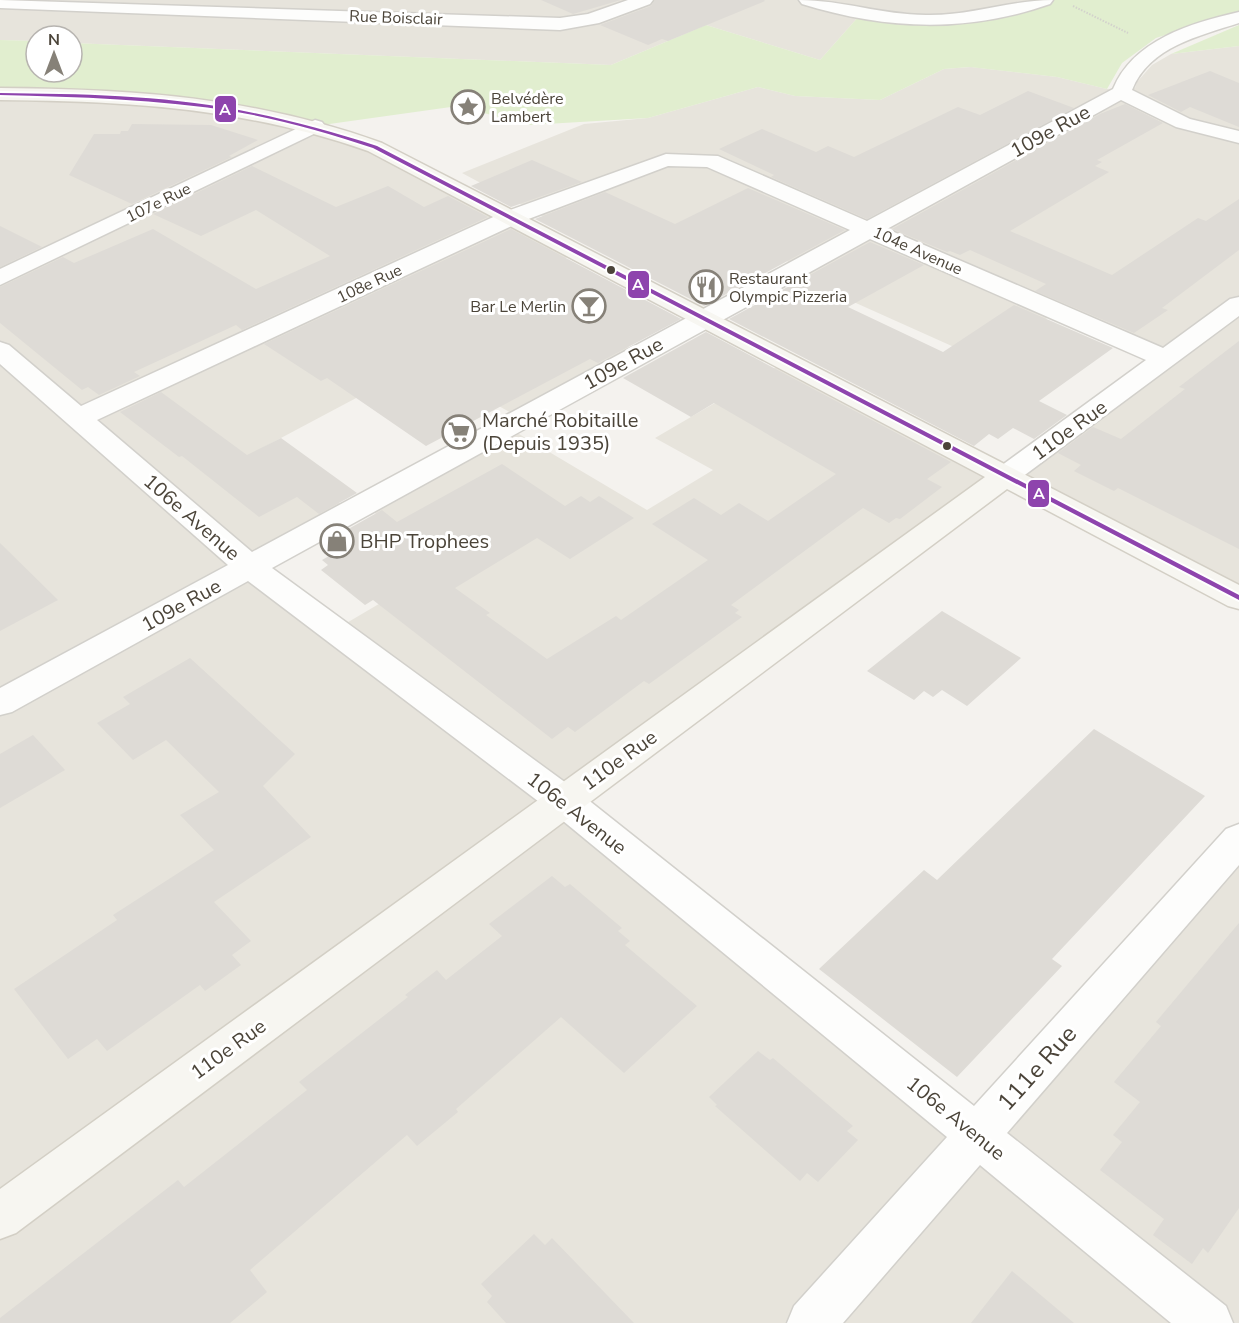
<svg xmlns="http://www.w3.org/2000/svg" width="1239" height="1323" font-family="'Nunito Sans',sans-serif">
<style>
.residential{fill:#e7e4dc}
.green{fill:#e1eecf}
.building{fill:#dedbd6}
.lines{fill:none;stroke-linecap:round;stroke-linejoin:round}
.street-casing{stroke:#d2d0cb;stroke-width:3}
.secondary-casing{stroke:#d3cfc5;stroke-width:3}
.path{stroke:#d3d2cc;stroke-width:2;stroke-dasharray:1.5 1.5;stroke-linecap:butt}
.street{fill:#fdfdfc;fill-rule:evenodd}
.secondary{fill:#f7f6f1;fill-rule:evenodd}
.bus-1-casing{stroke:#fff;stroke-width:4}
.bus-1{fill:#8e44ad;fill-rule:evenodd}
.bus-dot{fill:#4b4439;stroke:#fff;stroke-width:2}
.labels{text-anchor:middle;stroke-width:6;stroke-linejoin:round;paint-order:stroke}
.far-street-label{font-size:16px;fill:#4b4439;stroke:#fff}
.far-poi-label{font-size:16px;fill:#4b4439;stroke:#fff;text-anchor:start}
.street-label{font-size:20px;fill:#4b4439;stroke:#fff}
.poi-label{font-size:20px;fill:#4b4439;stroke:#fff;text-anchor:start}
.near-street-label{font-size:24px;fill:#4b4439;stroke:#fff}
.line-badge{stroke:#fff;stroke-width:2}
.badge-label{font-size:16px;text-anchor:middle;font-weight:bold;fill:#fff}
</style>
<rect width="100%" height="100%" fill="#f4f2ee"/>
<g class="residential">
<path d="M0,0H1054L1008,14L859,16L820,60L706,25L611,65L72,43V36H36V41L0,40Z"/>
<path d="M1239,46V598L1004,477L565,801L977,1135L1239,839V1323H0V94L146,99L346,136L576,253L483,297L543,302L640,354L522,419L422,363L264,447L351,512L251,567L333,631L445,565L364,505L507,427L647,510L713,470L655,438L785,362L1004,477L1165,359L1058,311L983,360L789,273L800,267L725,234L649,273L462,173L584,124L648,118L758,87L795,96L880,100L944,69L971,67L1057,77L1107,89L1135,88L1137,82L1152,65L1171,54Z"/>
</g>
<g class="green">
<path d="M1054,0H1239V11L1156,38L1122,63L1107,89L1057,77L970,67L944,69L880,100L795,96L758,87L648,118L529,125L458,106L315,126L252,111L0,94V40L36,41V72H72V43L611,65L706,25L820,60L859,16L1008,14Z"/>
<path d="M1239,25V46L1171,54Z"/>
</g>
<g class="building">
<path d="M541,0H621L573,14Z"/>
<path d="M655,0H764L765,1L668,41L662,39L648,45L600,25L651,6Z"/>
<path d="M1210,71L1239,83V127L1190,107L1181,112L1148,95Z"/>
<path d="M1028,91L1074,108L867,219L771,177L774,175L719,149L762,129L816,152L828,146L854,157L958,107L980,115Z"/>
<path d="M1125,104L1163,123L1097,160L1102,162L1095,166L1109,172L1010,231L1112,275L1198,218L1206,221L1239,199V250L1162,308L1168,310L1134,333L1035,291L1046,284L970,250L960,255L950,251L947,252L892,229L1100,114Z"/>
<path d="M132,124L211,125L258,140L229,156L232,157L132,204L69,175L94,134H120L121,131H128Z"/>
<path d="M532,160L582,182L511,207L471,186Z"/>
<path d="M252,166L336,207L388,186L424,207L448,196L488,217L242,330L236,325L134,372L140,376L99,395L88,387L82,390L0,323V287L63,257L74,263L153,229L256,289L330,256L256,210L201,236L153,214Z"/>
<path d="M748,188L845,230L704,306L535,219L605,192L675,224Z"/>
<path d="M0,226L42,247L0,267Z"/>
<path d="M511,229L681,319L598,363L590,359L426,446L327,378L321,381L264,344Z"/>
<path d="M870,242L924,265L848,307L943,352L1014,305L1113,348L1039,401L1067,415L1034,439L1013,428L998,439L989,434L974,446L729,319Z"/>
<path d="M706,332L951,462L927,479L942,487L900,519L896,518L889,523L863,508L731,605L739,610L735,613L742,617L649,684L644,681L575,732L568,727L552,739L373,600L365,605L321,570L328,565L322,560L355,541L343,532L382,510L397,522L502,464L565,506L581,496L590,502L599,496L634,518L570,559L537,538L455,588L490,613L486,615L547,659L616,616L621,620L708,560L652,524L694,498L721,515L739,503L768,521L836,474L714,403L691,417L623,378Z"/>
<path d="M1239,341V549L1118,488L1114,491L1074,471L1081,465L1058,453L1093,427L1121,439L1185,389L1179,387Z"/>
<path d="M161,392L247,455L281,438L357,493L319,514L297,497L259,517L182,456L179,457L120,412Z"/>
<path d="M0,543L58,600L0,631Z"/>
<path d="M942,611L1021,658L967,706L942,690L933,697L924,691L914,700L867,671Z"/>
<path d="M190,658L295,754L263,786L311,837L214,902L251,941L232,955L241,965L205,991L200,985L107,1051L97,1039L68,1059L14,989L117,920L113,915L214,850L180,815L219,792L166,740L133,760L97,723L130,704L123,697Z"/>
<path d="M1094,729L1205,796L1052,959L1062,966L957,1077L819,969L924,870L937,880Z"/>
<path d="M33,735L65,770L0,808V754Z"/>
<path d="M552,876L565,887L570,884L622,928L618,931L630,941L625,945L697,1006L624,1073L561,1017L456,1109L458,1112L417,1146L407,1135L250,1270L267,1292L230,1323H0V1318L178,1180L184,1187L307,1090L299,1082L408,997L405,995L437,970L446,980L502,936L489,924Z"/>
<path d="M1239,923V1208L1208,1253L1203,1248L1192,1264L1153,1235L1164,1219L1100,1170L1122,1142L1113,1135L1140,1102L1114,1082L1161,1026L1156,1022Z"/>
<path d="M758,1051L770,1060L773,1058L853,1126L847,1131L858,1140L818,1182L807,1173L800,1181L715,1106L717,1105L709,1097Z"/>
<path d="M534,1234L545,1245L552,1238L634,1323H506L487,1302L492,1296L481,1284Z"/>
<path d="M1012,1271L1074,1323H971Z"/>
</g>
<g class="lines">
<defs>
<g id="street">
<path d="M0,0L560,18L588,14L628,0H653L650,4L599,23L560,30L0,8Z"/>
<path d="M799,0C842,0 883,15 926,15C970,16 1010,0 1053,0L1050,4C967,33 886,30 802,4Z"/>
<path d="M1239,12V23C1199,36 1149,47 1132,90L1190,119L1239,131V143L1176,127L1121,100L887,229L1163,348L1230,299L1239,297V316L1014,483L1004,486L994,483L990,477L994,471L1146,360L870,239L272,568L577,791L974,1106L1226,829L1239,824V865L1007,1133L1226,1306L1233,1323H1171L980,1165L843,1323H787L794,1306L947,1137L551,811L248,581L12,712L0,715V688L228,565L0,364V342L9,345L81,406L502,213L666,154L718,156L867,221L1113,89C1133,40 1191,23 1239,12ZM668,166L707,167L850,230L252,552L97,420L518,223Z"/>
<path d="M315,120L322,122L325,126L322,130L0,285V269Z"/>
</g>
<path id="secondary" d="M0,88C134,89 256,97 382,143L1239,585V609L1228,606L1007,489L16,1233L0,1239V1189L985,477L368,151C246,108 128,101 0,100Z"/>
</defs>
<use href="#street" class="street-casing"/>
<use href="#secondary" class="secondary-casing"/>
<path class="path" d="M1073,6L1128,33"/>
<use href="#street" class="street"/>
<use href="#secondary" class="secondary"/>
<defs>
<path id="bus-1" d="M0,93C80,94 160,95 239,110C286,119 331,131 377,146L1239,595V600L373,148C328,133 283,120 237,112C158,99 79,97 0,95Z"/>
</defs>
<use href="#bus-1" class="bus-1-casing"/>
<use href="#bus-1" class="bus-1"/>
</g>
<defs>
<symbol id="sight-ring" viewBox="-11 -11 22 22"><circle r="9.5" fill="#fff" stroke="#868178" stroke-width="1.5"/><path d="M0-6L1.8-2.2L6-1.7L2.9 1.2L3.7 5.4L0 3.3L-3.7 5.4L-2.9 1.2L-6-1.7L-1.8-2.2Z" fill="#868178"/></symbol>
<symbol id="restaurant-ring" viewBox="-11 -11 22 22"><circle r="9.5" fill="#fff" stroke="#868178" stroke-width="1.5"/><path d="M-5-6h1v4h1v-4h1v4h1v-4h1v5L-1.5 .5V6h-2V.5L-5-1ZM5-6V6H3V1.5H1.5Q1.5-4 5-6Z" fill="#868178"/></symbol>
<symbol id="bar-ring" viewBox="-11 -11 22 22"><circle r="9.5" fill="#fff" stroke="#868178" stroke-width="1.5"/><path d="M-6-5H6L.8 .8V4.5H3.5V6h-7V4.5H-.8V.8Z" fill="#868178"/></symbol>
<symbol id="supermarket-ring" viewBox="-11 -11 22 22"><circle r="9.5" fill="#fff" stroke="#868178" stroke-width="1.5"/><path d="M-6-5.5h2.5l.6 2H6L4.5 2H-2.5L-4.4-4H-6ZM-1.5 3.2a1.3 1.3 0 1 0 .1 0ZM3 3.2a1.3 1.3 0 1 0 .1 0Z" fill="#868178"/></symbol>
<symbol id="shop-ring" viewBox="-11 -11 22 22"><circle r="9.5" fill="#fff" stroke="#868178" stroke-width="1.5"/><path d="M-5-2.5h2.3a2.7 3.5 0 0 1 5.4 0H5L5.5 6h-11ZM-1.5-2.5h3a1.5 2.3 0 0 0-3 0Z" fill="#868178"/></symbol>
</defs>
<g fill-rule="evenodd">
<use href="#sight-ring" x="449" y="88" width="38" height="38"/>
<use href="#restaurant-ring" x="687" y="268" width="38" height="38"/>
<use href="#bar-ring" x="570" y="287" width="38" height="38"/>
<use href="#supermarket-ring" x="440" y="413" width="38" height="38"/>
<use href="#shop-ring" x="318" y="522" width="38" height="38"/>
</g>
<g class="bus-dot">
<circle cx="611" cy="270" r="5"/>
<circle cx="947" cy="446" r="5"/>
</g>
<g class="labels">
<g class="far-street-label">
<text transform="translate(396 17) rotate(2)" y="6">Rue Boisclair</text>
<text transform="translate(158 202) rotate(-26)" y="6">107e Rue</text>
<text transform="translate(918 250) rotate(24)" y="6">104e Avenue</text>
<text transform="translate(369 283) rotate(-25)" y="6">108e Rue</text>
</g>
<g class="far-poi-label">
<text x="491" y="104">Belvédère<tspan x="491" dy="18">Lambert</tspan></text>
<text x="729" y="284">Restaurant<tspan x="729" dy="18">Olympic Pizzeria</tspan></text>
<text x="566" y="312" text-anchor="end">Bar Le Merlin</text>
</g>
<g class="street-label">
<text transform="translate(1050 131) rotate(-29)" y="7">109e Rue</text>
<text transform="translate(623 363) rotate(-29)" y="7">109e Rue</text>
<text transform="translate(1069 430) rotate(-36)" y="7">110e Rue</text>
<text transform="translate(192 517) rotate(41)" y="7">106e Avenue</text>
<text transform="translate(181 605) rotate(-29)" y="7">109e Rue</text>
<text transform="translate(619 760) rotate(-36)" y="7">110e Rue</text>
<text transform="translate(577 813) rotate(38)" y="7">106e Avenue</text>
<text transform="translate(228 1049) rotate(-36)" y="7">110e Rue</text>
<text transform="translate(956 1118) rotate(39)" y="7">106e Avenue</text>
</g>
<g class="poi-label">
<text x="482" y="427">Marché Robitaille<tspan x="482" dy="23">(Depuis 1935)</tspan></text>
<text x="360" y="548">BHP Trophees</text>
</g>
<g class="near-street-label">
<text transform="translate(1037 1068) rotate(-48)" y="8">111e Rue</text>
</g>
</g>
<g class="line-badge">
<rect x="214" y="95" width="23" height="28" rx="6" fill="#8e44ad"/>
<rect x="627" y="270" width="23" height="29" rx="6" fill="#8e44ad"/>
<rect x="1027" y="479" width="23" height="29" rx="6" fill="#8e44ad"/>
</g>
<g class="badge-label">
<text x="225" y="115">A</text>
<text x="638" y="290">A</text>
<text x="1039" y="499">A</text>
</g>
<g transform="translate(54 54)"><circle r="28" fill="#ffffff" stroke="#b7b4b0" stroke-width="1.5"/>
<path d="M0-4.5L10 22L0 15L-10 22Z" fill="#868178"/>
<text y="-9" font-size="16" font-weight="bold" text-anchor="middle" fill="#4b4439">N</text>
</g>
</svg>
